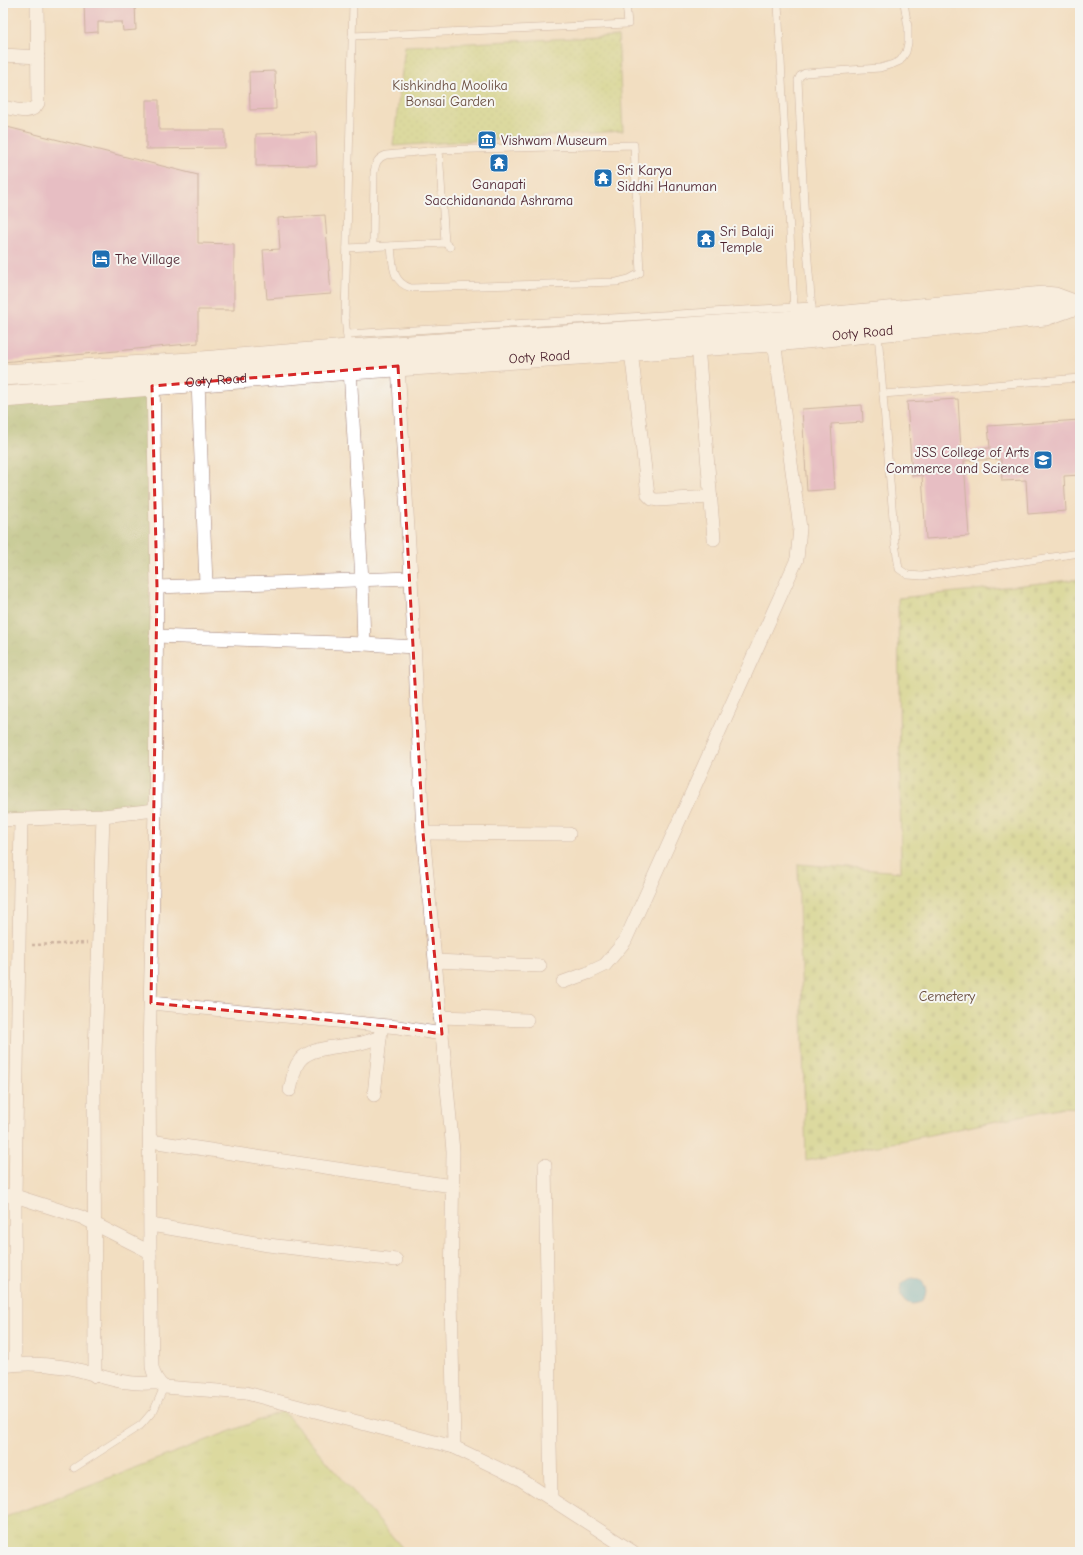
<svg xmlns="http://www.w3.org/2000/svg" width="1083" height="1555" font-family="'Comic Neue',sans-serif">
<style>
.grass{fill:url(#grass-tufts);stroke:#857950}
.forest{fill:url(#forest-crowns);stroke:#716a49}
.cemetery{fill:url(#cemetery-stones);stroke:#857950}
.garden{fill:url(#garden-dots);stroke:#857950}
.water{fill:#4eaecd;stroke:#4c667c}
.building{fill:#d997c5}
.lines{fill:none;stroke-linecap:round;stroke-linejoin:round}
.lane-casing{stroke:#9e7e76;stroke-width:8}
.street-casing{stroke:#9e7e76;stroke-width:14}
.primary-casing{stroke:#9e7e76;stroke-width:22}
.path{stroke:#9e7e76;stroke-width:2.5;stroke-dasharray:3 3;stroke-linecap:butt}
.lane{stroke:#fff;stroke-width:7}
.street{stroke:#fff;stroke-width:13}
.primary{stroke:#fff;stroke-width:21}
.marked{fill:none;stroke:#d62828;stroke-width:3;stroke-dasharray:8 5;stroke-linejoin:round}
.labels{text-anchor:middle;stroke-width:4;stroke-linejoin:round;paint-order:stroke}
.park-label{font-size:14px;fill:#684c3e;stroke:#f6f6f2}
.poi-label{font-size:14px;fill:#4a1f2b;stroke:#f6f6f2;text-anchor:start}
.street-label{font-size:14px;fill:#4a1f2b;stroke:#f6f6f2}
</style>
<defs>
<pattern id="grass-tufts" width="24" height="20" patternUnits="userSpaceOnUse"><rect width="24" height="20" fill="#c0d376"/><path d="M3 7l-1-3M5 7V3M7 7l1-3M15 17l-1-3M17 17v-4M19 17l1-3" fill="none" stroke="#a6b566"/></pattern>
<pattern id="forest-crowns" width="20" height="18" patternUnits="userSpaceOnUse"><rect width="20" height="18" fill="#98b567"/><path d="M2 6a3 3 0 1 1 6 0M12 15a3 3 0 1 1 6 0" fill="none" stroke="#7e9355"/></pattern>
<pattern id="cemetery-stones" width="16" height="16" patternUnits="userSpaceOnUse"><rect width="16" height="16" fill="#c0d376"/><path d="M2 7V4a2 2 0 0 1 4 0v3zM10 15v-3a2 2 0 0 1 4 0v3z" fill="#a6b566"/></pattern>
<pattern id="garden-dots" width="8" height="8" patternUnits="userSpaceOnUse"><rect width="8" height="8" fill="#c0d376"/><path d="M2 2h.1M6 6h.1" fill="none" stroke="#a6b566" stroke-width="1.8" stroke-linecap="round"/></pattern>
</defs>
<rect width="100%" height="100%" fill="#f6f6f2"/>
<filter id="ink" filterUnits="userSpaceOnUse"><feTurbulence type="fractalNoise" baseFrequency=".025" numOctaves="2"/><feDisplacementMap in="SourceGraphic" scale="8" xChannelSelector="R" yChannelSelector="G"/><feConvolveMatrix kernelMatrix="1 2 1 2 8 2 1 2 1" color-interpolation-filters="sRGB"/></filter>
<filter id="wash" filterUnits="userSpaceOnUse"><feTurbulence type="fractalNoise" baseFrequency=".012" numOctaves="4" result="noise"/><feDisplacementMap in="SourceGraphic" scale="16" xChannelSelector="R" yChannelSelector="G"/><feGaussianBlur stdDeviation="0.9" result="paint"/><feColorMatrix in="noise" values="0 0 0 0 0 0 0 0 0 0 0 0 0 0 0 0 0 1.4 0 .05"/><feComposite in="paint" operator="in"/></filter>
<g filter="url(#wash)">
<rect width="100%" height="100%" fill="#f2dec1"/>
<path class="grass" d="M283,1411L406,1552H3V1518Z"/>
<path class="forest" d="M152,386L155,810L3,819V395Z"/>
<path class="cemetery" d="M1080,579V1108L1063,1107L806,1161L798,864L901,872L898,598Z"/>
<path class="garden" d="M618,36L623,131L393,146L405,46Z"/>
<circle class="water" cx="913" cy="1291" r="13"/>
<g id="blocks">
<g class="building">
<path d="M84,3H135L136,30L123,31L122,22H98V32L85,33Z"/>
<path d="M275,71L276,109L250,110L249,72Z"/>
<path d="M146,100H159V130H225V148L146,149Z"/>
<path d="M3,126L198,175V243L234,244V310H198V343L3,362Z"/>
<path d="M316,132L317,165L256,166V134Z"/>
<path d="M325,215L331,294L267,299L263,250L280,249L278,218Z"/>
<path d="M958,399L961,450L990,448L988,426L1080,420V475L1064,476L1066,511L1028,514L1026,480L1002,481L1001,459L964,461L969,536L926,539L922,475L912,476L907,402Z"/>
<path d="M862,405L863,422L831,424L835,489L807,491L802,409Z"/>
</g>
</g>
</g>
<g filter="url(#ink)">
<use href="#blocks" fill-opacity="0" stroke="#9e7e76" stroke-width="1"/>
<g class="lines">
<defs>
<g id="lane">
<path d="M778,3L794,310"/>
<path d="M352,36L628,24L626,3"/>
<path d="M439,150L445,243"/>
<path d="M373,247L374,172C376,163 377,158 386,155L439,150L634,145L640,273L629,279L617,282L411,288C391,282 393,263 391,246"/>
<path d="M347,248L445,243L450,247"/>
<path d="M812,309L805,224L798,80L800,76L805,73L880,68L893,64L900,61L906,52L908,43V27L904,3"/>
<path d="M878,333L895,543L899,569L908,575L922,576L1080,553"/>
<path d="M347,334L812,306"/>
<path d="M348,349L345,316L353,3"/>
<path d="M883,394L1080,378"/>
<path d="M74,1468L141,1425L154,1410L164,1387"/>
</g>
<g id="street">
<path d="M3,55L38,57"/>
<path d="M3,107C14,109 32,116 38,103L37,3"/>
<path d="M698,346L714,539"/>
<path d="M631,351L648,495L652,499L657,500L711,497"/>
<path d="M398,366L411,578L423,833L453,1151L451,1295L454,1447"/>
<path d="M350,369L362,581L364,644"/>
<path d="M153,378L157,587L155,810L149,1049L150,1252L152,1367C154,1376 157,1382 164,1387L246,1393L454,1447L520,1479L633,1552"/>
<path d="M198,382L206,584"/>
<path d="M157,587L411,578"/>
<path d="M156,636L364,644L414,647"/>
<path d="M3,820L103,816L155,810"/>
<path d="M423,833L569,834"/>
<path d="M436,961L540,966"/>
<path d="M563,982L588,973L605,965L625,941L797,559L800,528L774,341"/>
<path d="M151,1003L398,1027L442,1034"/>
<path d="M440,1017L527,1020"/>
<path d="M290,1090C293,1080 293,1068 300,1060C310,1047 340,1047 356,1044C364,1043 372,1040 380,1037"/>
<path d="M374,1095L381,1029"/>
<path d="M150,1141L452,1186"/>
<path d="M545,1165L551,1499"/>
<path d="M3,1195L15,1196L81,1217L150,1252"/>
<path d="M151,1225L268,1245L396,1260"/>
<path d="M15,1364V1196L21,820"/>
<path d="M3,1366C23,1363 45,1364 64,1367C86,1370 106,1380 127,1382C137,1384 148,1383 158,1383"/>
<path d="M95,1376L94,1083L103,816"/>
</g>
<g id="primary">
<path d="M3,375L190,363L348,350L794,321L1044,297L1055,298L1074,305"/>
<path id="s1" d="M3,397L350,369L774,341L1045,315C1057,312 1068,305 1080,304"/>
</g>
</defs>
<use href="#lane" class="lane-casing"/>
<use href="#street" class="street-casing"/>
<use href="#primary" class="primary-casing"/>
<path class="path" d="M32,945L87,943"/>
<use href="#lane" class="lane"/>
<use href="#street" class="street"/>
<use href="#primary" class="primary"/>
</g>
</g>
<path d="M0 0H1083V1555H0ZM398,366L423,833L442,1034L398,1027L151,1003L157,587L152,386Z" fill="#f2dec1" fill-opacity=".55" fill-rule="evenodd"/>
<path class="marked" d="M398,366L423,833L442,1034L398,1027L151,1003L157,587L152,386Z"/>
<defs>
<symbol id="museum-square" viewBox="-11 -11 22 22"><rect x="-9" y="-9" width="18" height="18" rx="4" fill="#1f6fb2" stroke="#f6f6f2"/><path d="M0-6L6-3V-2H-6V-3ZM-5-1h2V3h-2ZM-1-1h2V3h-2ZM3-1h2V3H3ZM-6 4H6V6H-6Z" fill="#fff"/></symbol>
<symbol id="temple-square" viewBox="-11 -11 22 22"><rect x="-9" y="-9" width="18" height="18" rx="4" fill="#1f6fb2" stroke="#f6f6f2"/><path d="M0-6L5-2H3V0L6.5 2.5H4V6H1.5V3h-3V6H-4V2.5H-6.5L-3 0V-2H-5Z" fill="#fff"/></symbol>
<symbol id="hotel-square" viewBox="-11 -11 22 22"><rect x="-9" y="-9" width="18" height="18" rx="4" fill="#1f6fb2" stroke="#f6f6f2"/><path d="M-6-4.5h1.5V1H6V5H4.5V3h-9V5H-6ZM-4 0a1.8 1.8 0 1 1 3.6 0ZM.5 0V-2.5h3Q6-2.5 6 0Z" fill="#fff"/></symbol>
<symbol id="university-square" viewBox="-11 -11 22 22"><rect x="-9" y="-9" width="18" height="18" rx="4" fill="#1f6fb2" stroke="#f6f6f2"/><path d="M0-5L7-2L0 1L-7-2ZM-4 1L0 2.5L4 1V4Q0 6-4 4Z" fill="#fff"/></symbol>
</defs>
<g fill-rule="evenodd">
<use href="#museum-square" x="476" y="129" width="22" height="22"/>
<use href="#temple-square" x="488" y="152" width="22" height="22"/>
<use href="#temple-square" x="592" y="167" width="22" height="22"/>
<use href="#temple-square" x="695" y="228" width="22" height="22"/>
<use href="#hotel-square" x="90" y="248" width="22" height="22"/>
<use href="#university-square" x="1032" y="449" width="22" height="22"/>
</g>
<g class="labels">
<g class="park-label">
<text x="450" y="90">Kishkindha Moolika<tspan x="450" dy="16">Bonsai Garden</tspan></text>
<text x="947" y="1001">Cemetery</text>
</g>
<g class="poi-label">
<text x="501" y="145">Vishwam Museum</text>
<text x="617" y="175">Sri Karya<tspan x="617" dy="16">Siddhi Hanuman</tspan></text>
<text x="499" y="189" text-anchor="middle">Ganapati<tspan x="499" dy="16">Sacchidananda Ashrama</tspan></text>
<text x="720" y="236">Sri Balaji<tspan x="720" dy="16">Temple</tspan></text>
<text x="115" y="264">The Village</text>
<text x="1029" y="457" text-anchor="end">JSS College of Arts<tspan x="1029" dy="16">Commerce and Science</tspan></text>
</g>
<g class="street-label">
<text dy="5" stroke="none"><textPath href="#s1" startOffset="862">Ooty Road</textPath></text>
<text dy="5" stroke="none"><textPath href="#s1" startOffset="538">Ooty Road</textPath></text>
<text dy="5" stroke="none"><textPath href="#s1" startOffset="214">Ooty Road</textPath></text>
</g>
</g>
<rect width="1083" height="1555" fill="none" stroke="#f6f6f2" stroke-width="16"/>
</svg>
